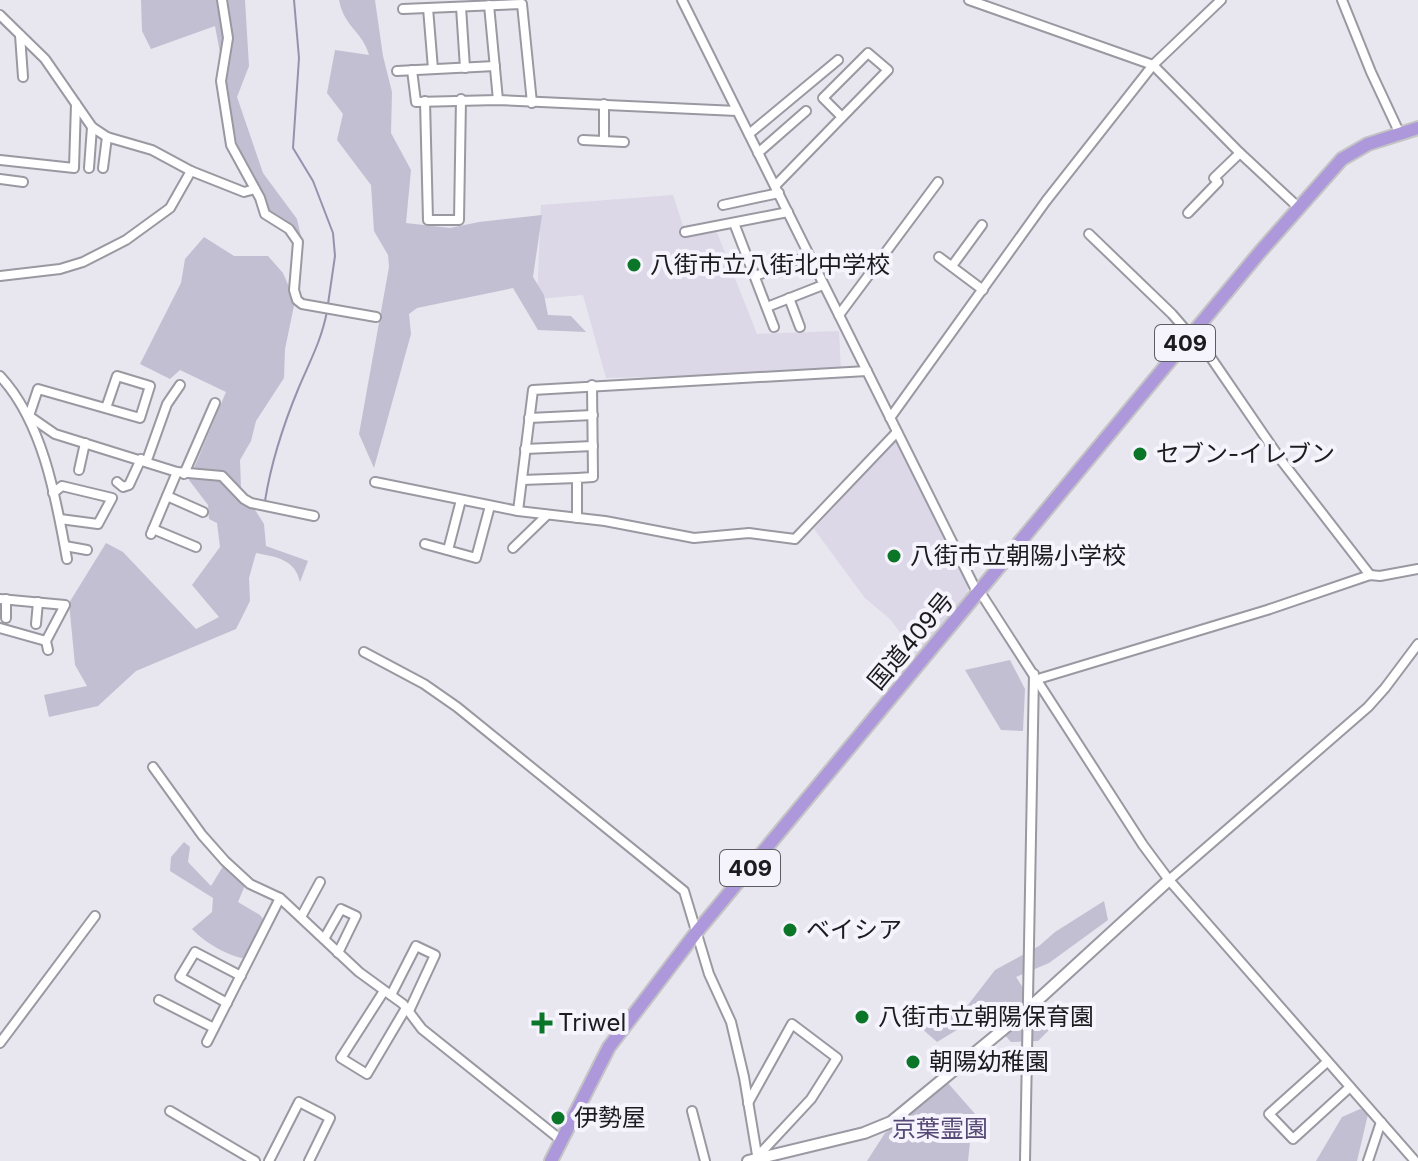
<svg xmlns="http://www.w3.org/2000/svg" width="1418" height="1161" font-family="Inter,'Noto Sans JP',sans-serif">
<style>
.built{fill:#dcd8e8}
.green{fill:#c3bfd2}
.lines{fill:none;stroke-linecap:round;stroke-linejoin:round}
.stream{stroke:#9891ae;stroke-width:2}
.minor-casing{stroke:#9a98a1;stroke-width:12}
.tertiary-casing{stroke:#9a98a1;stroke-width:14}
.trunk-casing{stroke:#c4c4c4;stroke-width:16}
.minor{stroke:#fff;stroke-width:8}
.tertiary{stroke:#fff;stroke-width:10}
.trunk{stroke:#ac98da;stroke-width:12}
.poi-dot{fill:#0c7628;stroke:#f5f3fc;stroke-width:3}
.labels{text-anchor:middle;stroke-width:8;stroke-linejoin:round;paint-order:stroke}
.shield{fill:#f5f3fc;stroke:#5d5c61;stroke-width:2}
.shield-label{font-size:22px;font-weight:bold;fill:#1c1b1e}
.poi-label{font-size:24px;fill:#1c1b1e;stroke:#f5f3fc;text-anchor:start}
.street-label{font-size:24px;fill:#1c1b1e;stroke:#f5f3fc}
.park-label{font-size:24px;fill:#564976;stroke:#f5f3fc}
</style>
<rect width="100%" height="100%" fill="#e8e6ef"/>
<g class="built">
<path d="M673,195L686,235L716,230L757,334L839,331L841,372L606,378L583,295L537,299L541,205Z"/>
<path d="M896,439L968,583L967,600L919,658L890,619L865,598L814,529Z"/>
</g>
<g class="green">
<path d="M141,0H245L249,66L237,97L263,173L297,219L302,241L273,223L237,144L215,26L151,49L142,31Z"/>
<path d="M339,0H375L383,56L392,92L391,133L411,170L406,223L450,228L479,222L542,215L533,277L544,295L548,315L571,316L586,332L538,330L513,288L417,308L409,314L411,334L374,468L359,434L389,267L388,255L374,231L371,185L337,140L343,114L327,93L335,50L369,55C363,32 344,27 339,0Z"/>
<path d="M204,237L234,256H268L283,273L295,301L285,349L284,378L256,421L251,441L240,460L241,488L264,524L266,546L308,561L300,582C295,559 276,557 256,553L249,578L250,601L236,629L136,671L98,706L49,717L44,695L87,686L75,665L69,603L106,543L123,552L196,629L219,617L192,585L220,547L217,523L209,519L208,505L189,480L226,392L180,370L170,379L140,364L181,283L185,259Z"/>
<path d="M1010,660L1025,689L1023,731L1001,730L965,670Z"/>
<path d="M184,842L190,847L188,862L211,886L225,863L246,883L238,902L260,915L266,923L248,959C229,957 205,943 192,929L212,912L213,898L170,871L171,857Z"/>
<path d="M1104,901L1108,920L1049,963L1016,977L1050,1029L1038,1041L1011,1042L985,1013L937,1042L919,1026L930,1011L968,1005L995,970L1039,946L1055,932Z"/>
<path d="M947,1082L983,1123L971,1133L968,1161H867L885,1133L902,1122Z"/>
<path d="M1360,1109L1369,1110L1357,1161H1316L1342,1117Z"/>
</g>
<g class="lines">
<g class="stream">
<path d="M294,0L299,58L293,148L313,181L333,233L335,256L328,304"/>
<path d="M265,501C271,463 284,423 299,387C310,361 322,339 327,311"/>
</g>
<defs>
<g id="minor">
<path d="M222,0L228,38L221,81L231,145L260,198L265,214L289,229L298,242L294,290L297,300L302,304L376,317"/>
<path d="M682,0L978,594"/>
<path d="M969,0L1153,65L1240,153L1298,207"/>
<path d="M1342,0L1371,72L1400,134"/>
<path d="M489,5L498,100"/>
<path d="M461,7L465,68"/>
<path d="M428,8L433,69"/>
<path d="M403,9L522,4L532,103"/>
<path d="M0,15L45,59L92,127L107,137L152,150L191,171L244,192L255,189"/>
<path d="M20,35L23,77"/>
<path d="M412,70L416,102L498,100L737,111"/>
<path d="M397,71L495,66"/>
<path d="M425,101L428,220H459L461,99"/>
<path d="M749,134L838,60"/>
<path d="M583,140L624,142"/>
<path d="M604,141V104"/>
<path d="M758,153L806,111"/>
<path d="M0,160L74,168L76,104"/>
<path d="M89,168L92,127"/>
<path d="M103,168L107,137"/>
<path d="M0,179L23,182"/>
<path d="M775,186L888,70L868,53L823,98L842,117"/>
<path d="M723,205L779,193"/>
<path d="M1188,213L1218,182L1214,178L1240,153"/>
<path d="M734,223L774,327"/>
<path d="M685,232L788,212"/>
<path d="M1089,234L1172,314L1191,336"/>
<path d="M939,257L983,290"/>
<path d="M952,266L982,225"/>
<path d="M0,276L60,269L83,262L126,240L170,208L191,171"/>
<path d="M755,276L809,256"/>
<path d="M789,298L800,327"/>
<path d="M767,307L823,285"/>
<path d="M839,315L938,182"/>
<path d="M1194,333L1281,460L1370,575"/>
<path d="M0,376C43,422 56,498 67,559"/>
<path d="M106,408L117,376L150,386L140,418L38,389L29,416L55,434L177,472L222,476L244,499L251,503L314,516"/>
<path d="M529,418L593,415"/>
<path d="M890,418L1046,201L1153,65L1221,0"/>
<path d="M525,449L593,446"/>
<path d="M147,460L167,404L180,385"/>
<path d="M79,470L85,443"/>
<path d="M184,474L215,403"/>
<path d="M522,480L577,478"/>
<path d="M117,482L123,487L129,485L141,459"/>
<path d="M375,482L518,511L605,521L694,538L749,533L795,539L897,432"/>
<path d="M53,493L62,486L112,498L98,524L60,519"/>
<path d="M167,496L203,512"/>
<path d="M518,511L533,390L867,371"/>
<path d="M577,518V478L593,477L592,385"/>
<path d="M153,529L196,547"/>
<path d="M151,534L177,472"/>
<path d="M425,544L476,558L490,506"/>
<path d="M65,546L87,550"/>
<path d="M513,548L547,515"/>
<path d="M448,550L461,500"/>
<path d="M980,592L1143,845L1169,880L1415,1161"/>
<path d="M0,599L65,605L46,641L48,650"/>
<path d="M6,599V618"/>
<path d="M36,624L38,602"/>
<path d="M0,628L46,641"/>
<path d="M364,652L424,684L457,707L684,891L709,974L731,1022L744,1077L758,1161"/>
<path d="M1038,679L1267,610L1370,575L1380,576L1418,569"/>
<path d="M153,767L202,835L225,861L250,884L280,898L359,972L403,1004L422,1029L561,1140"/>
<path d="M1169,880L1368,707L1385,688L1418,644"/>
<path d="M301,917L320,882"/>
<path d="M324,939L341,909L356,916L338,953"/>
<path d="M384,991L341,1058L367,1074L406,1008"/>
<path d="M391,995L416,946L435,955L409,1011"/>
<path d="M159,1000L214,1028"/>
<path d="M227,1003L180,977L195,952L241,976"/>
<path d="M207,1042L280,898"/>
<path d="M0,1043L95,916"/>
<path d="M1327,1062L1269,1114L1293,1139L1350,1087"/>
<path d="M748,1103L792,1024L837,1058L811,1099L757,1157"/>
<path d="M170,1111L255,1161"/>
<path d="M692,1111L705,1161"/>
<path d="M269,1161L299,1102L330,1118L309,1161"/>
<path d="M1025,1161L1034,674"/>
<path d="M1368,1161L1381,1122"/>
</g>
<path id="tertiary" d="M748,1161L864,1133L891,1122L1028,1009L1169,880"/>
<path id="trunk" d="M551,1161L609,1047L695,934L1260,252L1342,159L1368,144L1418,128"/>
</defs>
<use href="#minor" class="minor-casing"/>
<use href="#tertiary" class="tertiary-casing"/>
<use href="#trunk" class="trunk-casing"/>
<use href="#minor" class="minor"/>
<use href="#tertiary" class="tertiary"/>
<use href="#trunk" class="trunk"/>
</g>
<g class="poi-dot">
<circle cx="634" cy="265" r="8"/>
<circle cx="1140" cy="454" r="8"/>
<circle cx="894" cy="556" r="8"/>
<circle cx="790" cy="930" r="8"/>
<circle cx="862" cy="1017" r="8"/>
<path d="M538 1011h8v8h8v8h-8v8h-8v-8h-8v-8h8z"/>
<circle cx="913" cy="1062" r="8"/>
<circle cx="558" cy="1118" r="8"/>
</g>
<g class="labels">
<g class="shield">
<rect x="1155" y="325" width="60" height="36" rx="6"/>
<rect x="720" y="850" width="60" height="36" rx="6"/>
</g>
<g class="shield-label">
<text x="1185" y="351">409</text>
<text x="750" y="876">409</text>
</g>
<g class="poi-label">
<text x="650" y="273">八街市立八街北中学校</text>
<text x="1156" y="462">セブン-イレブン</text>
<text x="910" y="564">八街市立朝陽小学校</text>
<text x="806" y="938">ベイシア</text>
<text x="878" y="1025">八街市立朝陽保育園</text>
<text x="558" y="1031">Triwel</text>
<text x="929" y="1070">朝陽幼稚園</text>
<text x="574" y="1126">伊勢屋</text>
</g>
<g class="street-label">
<text transform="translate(911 641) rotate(-50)" y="8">国道409号</text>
</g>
<g class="park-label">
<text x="940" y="1137">京葉霊園</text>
</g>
</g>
</svg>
